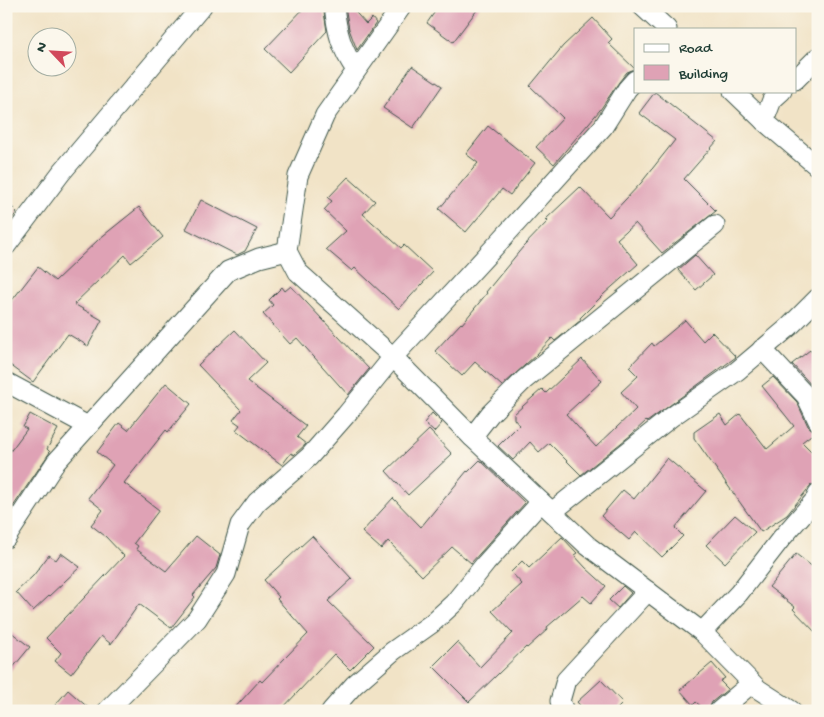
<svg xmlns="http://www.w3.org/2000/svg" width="824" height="717" font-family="'Gochi Hand',sans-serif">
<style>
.building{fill:#dfa2b5}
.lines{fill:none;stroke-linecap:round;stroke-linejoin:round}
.street-casing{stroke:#3e564a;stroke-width:21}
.street{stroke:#fff;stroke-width:19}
</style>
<rect width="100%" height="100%" fill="#fbf7ec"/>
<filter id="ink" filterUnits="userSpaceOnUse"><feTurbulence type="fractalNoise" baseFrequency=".02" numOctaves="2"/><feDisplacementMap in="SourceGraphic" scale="10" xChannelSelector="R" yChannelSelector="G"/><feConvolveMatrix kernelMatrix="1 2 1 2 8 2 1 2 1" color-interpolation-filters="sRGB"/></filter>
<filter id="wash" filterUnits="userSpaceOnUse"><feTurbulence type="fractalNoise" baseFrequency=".0096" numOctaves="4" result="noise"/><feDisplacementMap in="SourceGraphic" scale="20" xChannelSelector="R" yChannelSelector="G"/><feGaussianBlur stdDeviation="1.12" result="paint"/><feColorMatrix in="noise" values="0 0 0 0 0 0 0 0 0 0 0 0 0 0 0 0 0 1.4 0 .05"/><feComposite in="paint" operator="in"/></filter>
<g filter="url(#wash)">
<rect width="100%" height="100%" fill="#f1e3c6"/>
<g id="blocks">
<g class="building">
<path d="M306,6H323L327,31L289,72L265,49Z"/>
<path d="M345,6H350L366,24L372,18L376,23L357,50L349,29Z"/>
<path d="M439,6H480L453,42L427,23Z"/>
<path d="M593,18L612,39L608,43L635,69L627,72L619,82L600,110L554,164L536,147L563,118L530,86L563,46Z"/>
<path d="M412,66L442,86L413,128L383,108Z"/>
<path d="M655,92L717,141L684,179L716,211L662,253L635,223L617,239L638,264L604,294L580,318L581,320L555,341L552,338L536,355L502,386L475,362L462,376L435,351L461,323L462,324L487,293L486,292L523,247L548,221L546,219L580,187L609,217L641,183L675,140L639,113Z"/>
<path d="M488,126L535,163L510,195L502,189L466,232L439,209L478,163L466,154Z"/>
<path d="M348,177L375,201L363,214L401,248L404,245L433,272L399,309L355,268L352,271L326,249L346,231L324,210L332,201L328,198Z"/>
<path d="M201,200L257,229L245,251L237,255L186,229Z"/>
<path d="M6,201L17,212L6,227Z"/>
<path d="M139,207L163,237L131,263L125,255L74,304L102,320L88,346L68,334L33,382L6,362V308L38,267L55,281L99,239Z"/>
<path d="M695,255L713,275L696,290L678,270Z"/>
<path d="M291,286L369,369L348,395L297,338L290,344L263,314L273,305L269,300L282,287L285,291Z"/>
<path d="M685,320L703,341L712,332L736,357L647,422L646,421L631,435L581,475L549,443L539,452L530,442L513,460L498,446L519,425L514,419V414L542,389L546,393L582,359L602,381L566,414L596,447L636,409L621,392L638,376L629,367L652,343L654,346Z"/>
<path d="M235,330L266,363L247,381L306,426L297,437L306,444L294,455L291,453L282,465L236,430L240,425L233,420L241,410L198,365Z"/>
<path d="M810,350L818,360V394L814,388L792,364Z"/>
<path d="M773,377L797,402L808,426L815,432L802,442L818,458V483L811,485L787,515L761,532L694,438V432L720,414L727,425L740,414L767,449L794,426L762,386Z"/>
<path d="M166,383L191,404L168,432L166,430L124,483L159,510L134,543L138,546L136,549L166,571L196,536L220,555L216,568L193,595L195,597L171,628L139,604L111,644L101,636L71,674L55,661L61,653L46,638L124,556L105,536L91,525L103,510L88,498L113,465L97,452L119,423L128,430Z"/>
<path d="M432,413L442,423L434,432L424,423Z"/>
<path d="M30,414L58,429L47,449L50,452L6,517V457L27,429L23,427Z"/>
<path d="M429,430L452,454L408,495L386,471Z"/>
<path d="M667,458L706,491L675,528L683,536L662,557L636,532L629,540L601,516L623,490L634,499Z"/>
<path d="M480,460L525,503L471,563L452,547L422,576L388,541L381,549L362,532L393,498L421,527L467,471L468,472Z"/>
<path d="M735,515L755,532L725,563L706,545Z"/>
<path d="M312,536L352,579L328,601L374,646L350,670L334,654L280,711H232L260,680L262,682L308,634L277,599L279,597L264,580Z"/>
<path d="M562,537L577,553L574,555L586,568L606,586L591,603L583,596L547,627L548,629L527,648L526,647L469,702L433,666L457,642L480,667L513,633L492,611L522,584L511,572L522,561L529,568Z"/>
<path d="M61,553L80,567L33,611L16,592L33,576L49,555L56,560Z"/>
<path d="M796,554L818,571V635L793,609L795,607L769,587Z"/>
<path d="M623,586L631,593L618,608L609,600Z"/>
<path d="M6,628L30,647L6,676Z"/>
<path d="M712,663L725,678L720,681L728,689L712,702L708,711H706L696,702L693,705L680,690Z"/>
<path d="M601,680L623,703L615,711H585L577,702Z"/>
<path d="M68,690L92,711H50Z"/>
</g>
</g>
</g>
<g filter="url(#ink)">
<use href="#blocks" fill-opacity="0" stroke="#3e564a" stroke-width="1"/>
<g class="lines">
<defs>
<g id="street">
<path d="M334,6C337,32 341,49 356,70"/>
<path d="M402,6L325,115L298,176L287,251L298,272L393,357L472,437L588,546L702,632L758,689L792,711"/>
<path d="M642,6L667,29"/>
<path d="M795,80L818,57"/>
<path d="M733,91L764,121L818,167"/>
<path d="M764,121L772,100L782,91"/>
<path d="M6,246L61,173L202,6"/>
<path d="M762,349L806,396L818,421"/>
<path d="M6,382L88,426"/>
<path d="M472,437L490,414L524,380L715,225"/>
<path d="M552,512L670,418L737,371L789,327L818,298"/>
<path d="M6,538L56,462L228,271L259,258L287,251"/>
<path d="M702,632L739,593L780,540L815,500L818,494"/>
<path d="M107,711L197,619L226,574L240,525L257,502L309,457L346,415L393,357L501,240L603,127L627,89L635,80"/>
<path d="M331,711L354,685L393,651L431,624L454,603L486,563L541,502"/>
<path d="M564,711L560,701L566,680L648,591"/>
<path d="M719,711L752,683"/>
</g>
</defs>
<use href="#street" class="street-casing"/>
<use href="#street" class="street"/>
</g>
</g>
<rect width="824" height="717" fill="none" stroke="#fbf7ec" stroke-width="25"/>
<rect x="634" y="28" width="162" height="65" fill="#fbf7ec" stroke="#a3ada2"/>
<rect x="644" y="44" width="25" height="8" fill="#ffffff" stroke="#a3ada2"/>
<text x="679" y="52" font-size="15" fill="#1f3d34">Road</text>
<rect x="644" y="65" width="25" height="15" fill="#dfa2b5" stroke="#a3ada2"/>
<text x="679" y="78" font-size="15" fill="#1f3d34">Building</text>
<g transform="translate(52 52) rotate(295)"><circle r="24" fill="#fbf7ec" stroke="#a3ada2"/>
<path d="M0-4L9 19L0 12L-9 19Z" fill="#d1495b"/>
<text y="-8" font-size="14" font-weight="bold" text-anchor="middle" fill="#1f3d34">N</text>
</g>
</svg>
